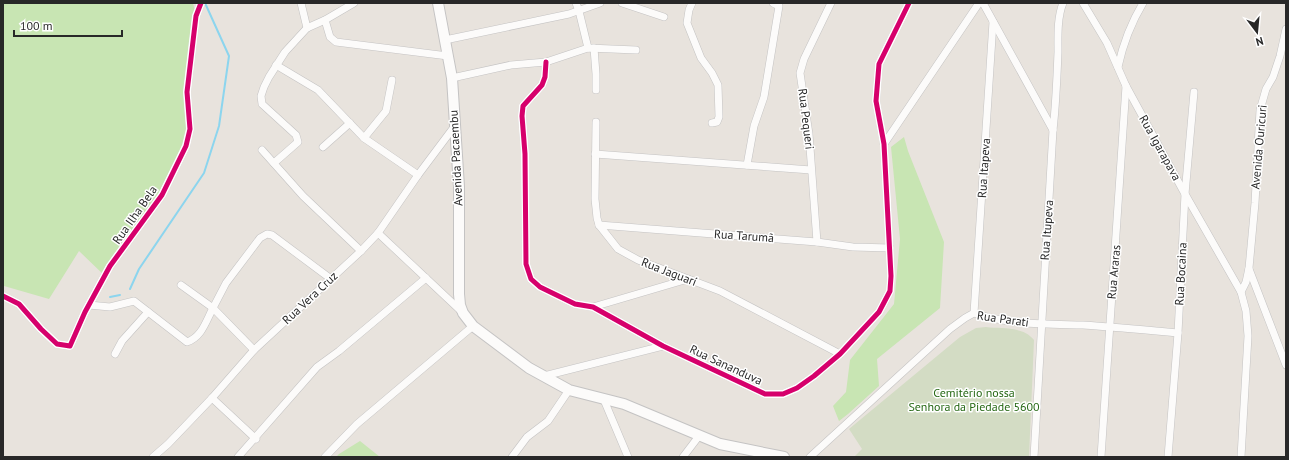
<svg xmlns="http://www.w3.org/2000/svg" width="1289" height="460" font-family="'PT Sans',sans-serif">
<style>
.green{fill:#c8e5b3}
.cemetery{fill:#d3dcc4}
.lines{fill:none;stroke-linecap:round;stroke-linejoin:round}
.stream{stroke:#8cd5ee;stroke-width:2}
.street-casing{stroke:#c4c3c3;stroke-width:8}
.secondary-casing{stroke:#c4c3c3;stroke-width:12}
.street{stroke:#fcfbfa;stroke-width:7}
.secondary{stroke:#fcfbfa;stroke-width:10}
.cycleway-casing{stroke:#fff;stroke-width:8}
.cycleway{stroke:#d6006c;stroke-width:5}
.labels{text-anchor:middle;stroke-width:3;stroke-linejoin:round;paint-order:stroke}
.street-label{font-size:12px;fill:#282828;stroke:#fff}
.park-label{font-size:12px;fill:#266815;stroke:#fff}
</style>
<rect width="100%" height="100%" fill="#e8e3dd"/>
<g class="green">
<path d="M3,3H193L196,16L186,146L162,195L105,276L79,251L49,299L4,286L3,281Z"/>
<path d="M904,137L908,151L944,242L940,308L877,359L879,386L848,414L839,421L833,406L846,392L850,360L894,304L900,239L891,147Z"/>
<path d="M360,441L380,457H336L339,454Z"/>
</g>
<path class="cemetery" d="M986,327C1002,329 1023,326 1034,340L1029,457H854L862,449L849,429L960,337L976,328Z"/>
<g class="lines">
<g class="stream">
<path d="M130,289L139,269L204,173L219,126L229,56L205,3"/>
<path d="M110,297L120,295"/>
</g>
<defs>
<g id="street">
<path d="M301,3L307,28"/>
<path d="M576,3L579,11L588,48"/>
<path d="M622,3L664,17"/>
<path d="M692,3L689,10L687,23L701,58L712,73L718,85L719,117L717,122L712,123"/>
<path d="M983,3L1053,130"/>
<path d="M1083,3L1107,43L1126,86L1185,194L1241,292"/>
<path d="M325,20L330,37L336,42L448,56"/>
<path d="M445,40L569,14L600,3"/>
<path d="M594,48L596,74V90"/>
<path d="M546,62L545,77L542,85L523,106L522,116L525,154L526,264L531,279L540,287L575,304L593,307L663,346L765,394H783L797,388L814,376L840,354L879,312L890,291L891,276L884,144L876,101L879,64L909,3"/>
<path d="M276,65L318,90L364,138L418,175"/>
<path d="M1118,67C1123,44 1131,23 1143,3"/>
<path d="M452,78L511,65L546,62L588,48L636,50"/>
<path d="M596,122L595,199L597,218L599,225L618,249L638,260L720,291L840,354"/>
<path d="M364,138L386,111L392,80"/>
<path d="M884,144L979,3"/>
<path d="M323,147L350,123"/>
<path d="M262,150L303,196L361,251"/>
<path d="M595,154L811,170"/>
<path d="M274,163L298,142L296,135L262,104L261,96L264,87L269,77L285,52L307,28L325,20L354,3"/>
<path d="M747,165L754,126L764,97L779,6L773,3"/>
<path d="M599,225L817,242L853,247L890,248"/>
<path d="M378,233L461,311"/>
<path d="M817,242L809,134L800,73L804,59L831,3"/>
<path d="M1249,269L1286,365"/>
<path d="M181,285L213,308L226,283L260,238L267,234L272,235L331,279"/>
<path d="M3,296L19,304L41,329L57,344L70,346L85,312L110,266L162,195L186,146L190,129L187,92L196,16L201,3"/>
<path d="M89,305L110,307L134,301L187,342C202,337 206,321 213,308L254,350"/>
<path d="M593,307L688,279"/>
<path d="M974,313L993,22"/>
<path d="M115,354L122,341L148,312"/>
<path d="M544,376L663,346"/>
<path d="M212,398L256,439"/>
<path d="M604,400L628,457"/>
<path d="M153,457L168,444L212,398L254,350L361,251L378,233L418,175L454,127"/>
<path d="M238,457L317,367L339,351L426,278"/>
<path d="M325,457L357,424L473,326"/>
<path d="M512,457L527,437L548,421L569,390"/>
<path d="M683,457L699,436"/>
<path d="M810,457L950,329L965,318L974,313C1007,325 1048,324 1083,325C1115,327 1146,330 1178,333"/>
<path d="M1034,457L1053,130C1056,104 1057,78 1058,52C1058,37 1057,18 1063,3"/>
<path d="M1101,457L1126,86"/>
<path d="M1168,457L1178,333L1185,194L1194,92"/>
<path d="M1241,457L1248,336L1246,311L1241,292L1246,282L1249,268L1255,203L1260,110L1266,89L1273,77L1280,56L1286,29"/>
</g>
<path id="secondary" d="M438,3L452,78L459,187V294L460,305L463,313L473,326L529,368L569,390L624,404L720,444L784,457"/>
</defs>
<use href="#street" class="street-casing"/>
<use href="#secondary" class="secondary-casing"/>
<use href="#street" class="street"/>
<use href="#secondary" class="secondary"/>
<defs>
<g id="cycleway">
<path d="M546,62L545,77L542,85L523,106L522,116L525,154L526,264L531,279L540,287L575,304L593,307L663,346L765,394H783L797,388L814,376L840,354L879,312L890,291L891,276L884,144L876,101L879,64L909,3"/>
<path d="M3,296L19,304L41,329L57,344L70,346L85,312L110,266L162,195L186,146L190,129L187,92L196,16L201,3"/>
</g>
</defs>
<use href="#cycleway" class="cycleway-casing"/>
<use href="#cycleway" class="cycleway"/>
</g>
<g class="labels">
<g class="street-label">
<text transform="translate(806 119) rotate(83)" y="4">Rua Pequeri</text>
<text transform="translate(1259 147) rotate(-85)" y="4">Avenida Ouricuri</text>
<text transform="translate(1160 148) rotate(61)" y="4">Rua Igarapava</text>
<text transform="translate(456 158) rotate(-93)" y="4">Avenida Pacaembu</text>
<text transform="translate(984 168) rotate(-86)" y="4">Rua Itapeva</text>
<text transform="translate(135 215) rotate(-55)" y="4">Rua Ilha Bela</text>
<text transform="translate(1047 230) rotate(-86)" y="4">Rua Itupeva</text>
<text transform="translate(744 236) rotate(4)" y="4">Rua Tarumã</text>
<text transform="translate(669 272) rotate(21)" y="4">Rua Jaguarí</text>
<text transform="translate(1114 272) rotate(-85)" y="4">Rua Araras</text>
<text transform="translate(1181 274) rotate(-87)" y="4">Rua Bocaina</text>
<text transform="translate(310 298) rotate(-43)" y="4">Rua Vera Cruz</text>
<text transform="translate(1003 319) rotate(8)" y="4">Rua Parati</text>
<text transform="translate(726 365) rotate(25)" y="4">Rua Sananduva</text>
</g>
<g class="park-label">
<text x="974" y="397">Cemitério nossa<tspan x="974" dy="14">Senhora da Piedade 5600</tspan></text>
</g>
</g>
<rect width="1289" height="460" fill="none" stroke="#282828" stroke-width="8"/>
<g transform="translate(1257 32) rotate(164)" stroke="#ffffff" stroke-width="3" paint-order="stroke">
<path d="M0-3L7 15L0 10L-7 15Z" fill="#282828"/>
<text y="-6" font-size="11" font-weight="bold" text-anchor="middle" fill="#282828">N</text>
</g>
<path d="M14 30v6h108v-6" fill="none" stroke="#282828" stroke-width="2"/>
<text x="20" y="30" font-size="12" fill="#282828" stroke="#ffffff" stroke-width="3" paint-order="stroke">100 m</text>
</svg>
